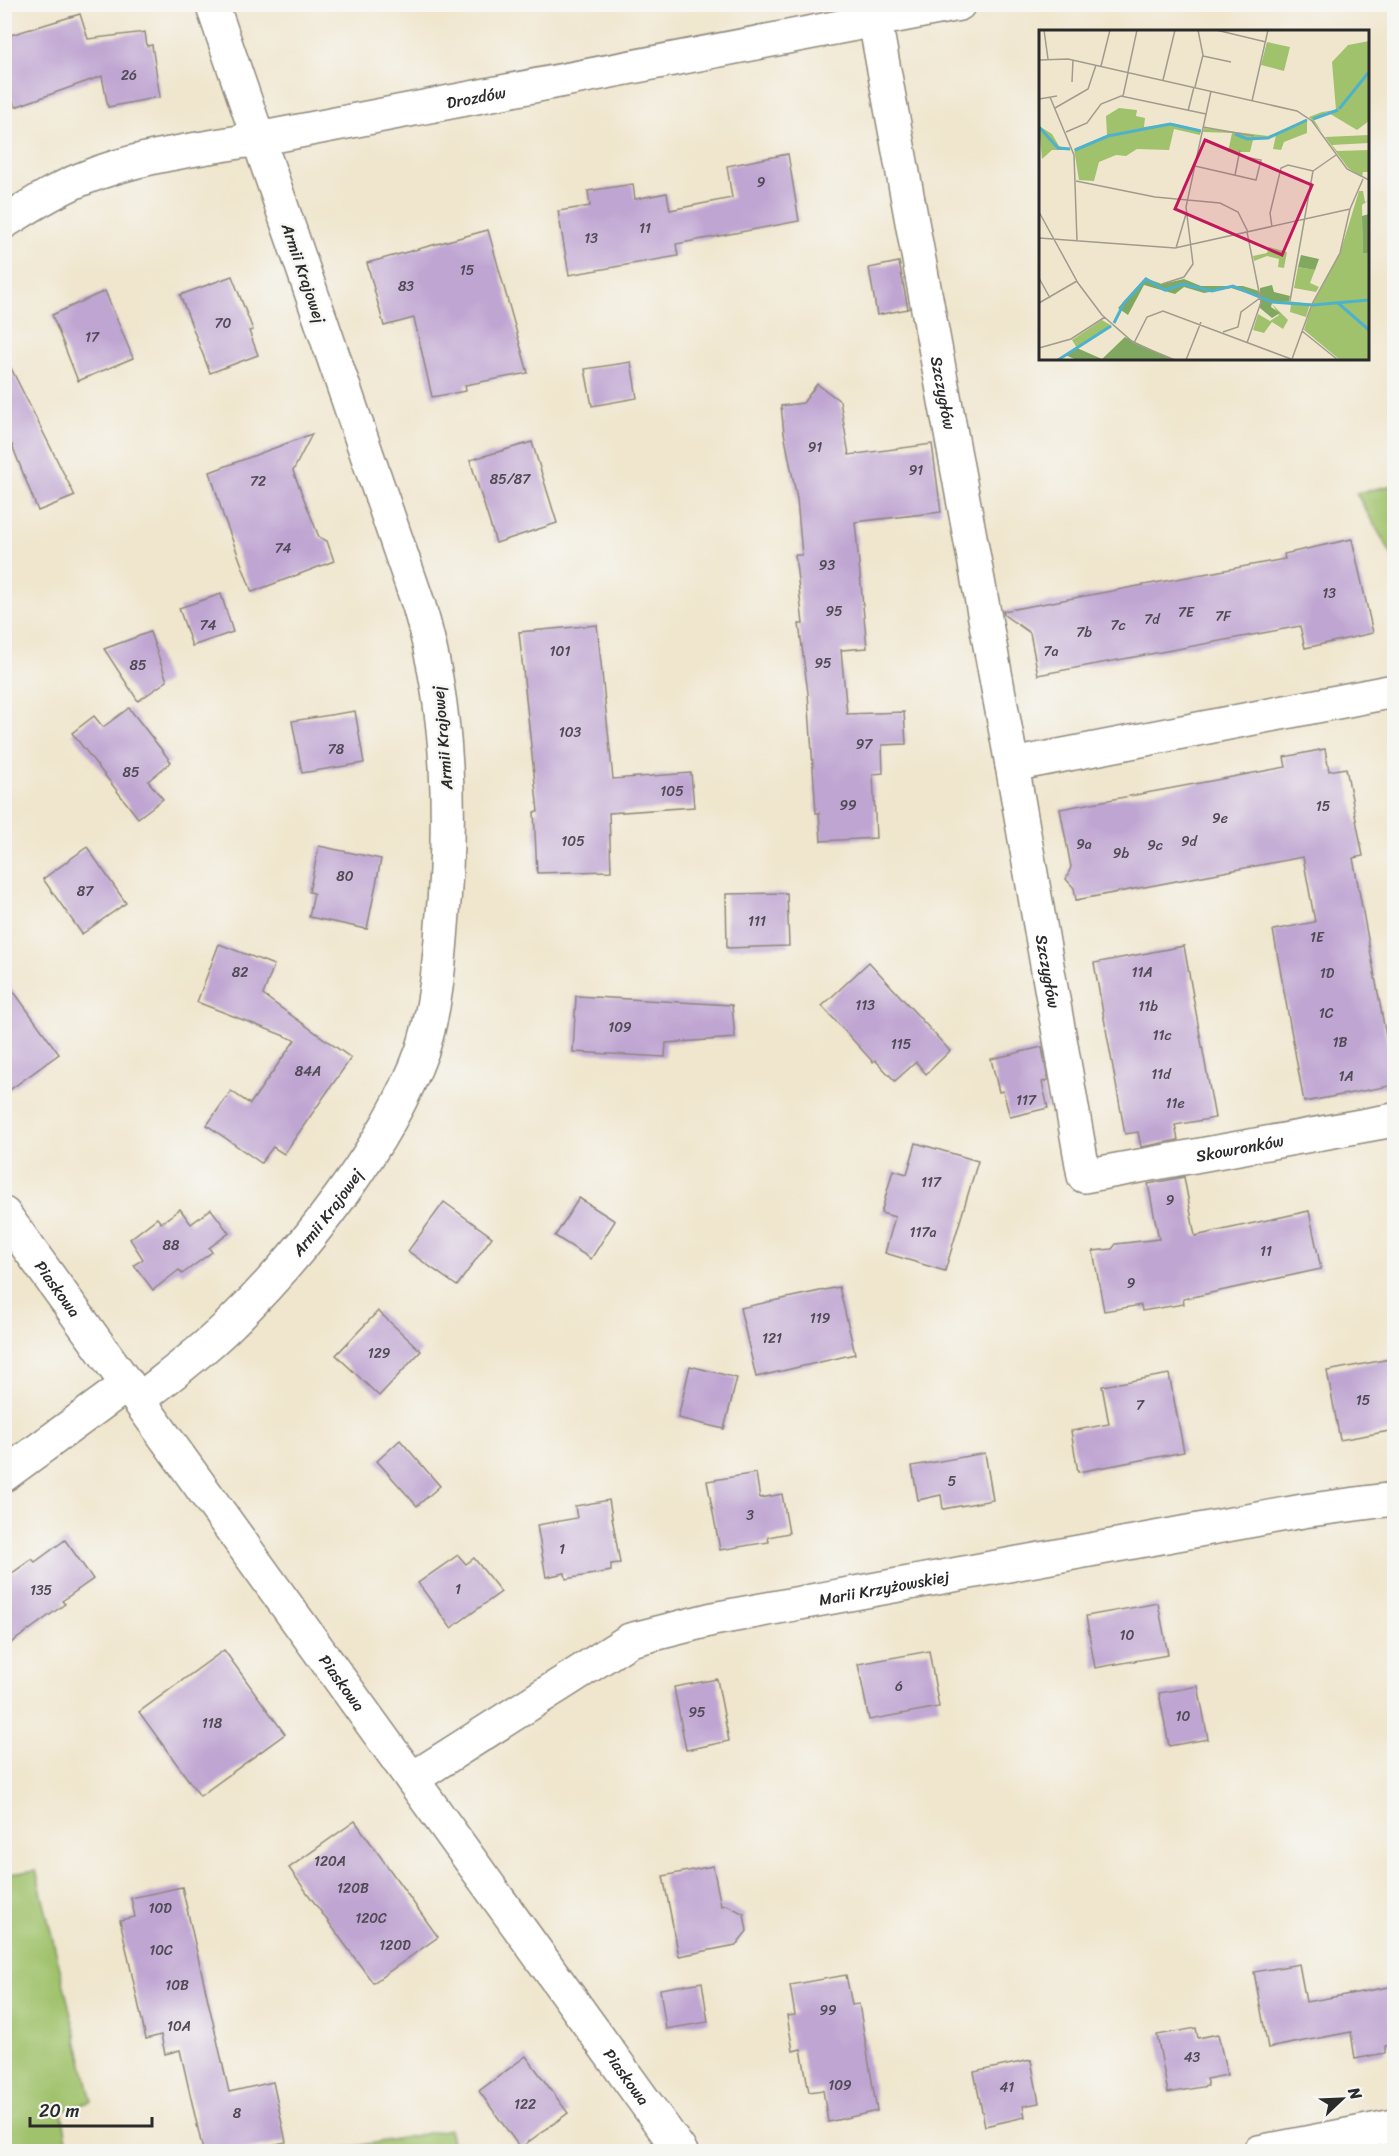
<svg xmlns="http://www.w3.org/2000/svg" width="1399" height="2156" font-family="Sriracha,sans-serif">
<style>
.green{fill:#a0c26c;stroke:#66764c;stroke-width:1.5}
.building{fill:#bfa5d2}
.lines{fill:none;stroke-linecap:round;stroke-linejoin:round}
.minor-casing{stroke:#8e887c;stroke-width:36}
.minor{stroke:#fff;stroke-width:33}
.labels{text-anchor:middle;stroke-width:5;stroke-linejoin:round;paint-order:stroke}
.number-label{font-size:14px;fill:#504a55}
.street-label{font-size:16px;fill:#2b2b2b;stroke:#f6f6f2}
.inset-river{fill:none;stroke:#4eb1cd;stroke-width:3}
.inset-road{fill:none;stroke:#a19b8d;stroke-width:1.5}
.view{fill:#c2185b;fill-opacity:0.15;stroke:#c2185b;stroke-width:3}
.inset-edge{fill:none;stroke:#2b2b2b;stroke-width:3}
</style>
<rect width="100%" height="100%" fill="#f6f6f2"/>
<filter id="ink" filterUnits="userSpaceOnUse"><feTurbulence type="fractalNoise" baseFrequency=".0167" numOctaves="2"/><feDisplacementMap in="SourceGraphic" scale="12" xChannelSelector="R" yChannelSelector="G"/><feConvolveMatrix kernelMatrix="1 2 1 2 8 2 1 2 1" color-interpolation-filters="sRGB"/></filter>
<filter id="wash" filterUnits="userSpaceOnUse"><feTurbulence type="fractalNoise" baseFrequency=".008" numOctaves="4" result="noise"/><feDisplacementMap in="SourceGraphic" scale="24" xChannelSelector="R" yChannelSelector="G"/><feGaussianBlur stdDeviation="1.35" result="paint"/><feColorMatrix in="noise" values="0 0 0 0 0 0 0 0 0 0 0 0 0 0 0 0 0 1.4 0 .05"/><feComposite in="paint" operator="in"/></filter>
<g filter="url(#wash)">
<rect width="100%" height="100%" fill="#f0e6ce"/>
<g class="green">
<path d="M1394,485V559L1356,493Z"/>
<path d="M36,1870L92,2101L62,2111L69,2151H5V1875Z"/>
<path d="M449,2129L454,2151H330Z"/>
</g>
<g id="blocks">
<g class="building">
<path d="M80,14L88,39L145,32L147,46L152,45L160,97L108,107L102,76L15,107L4,71V37Z"/>
<path d="M788,154L799,221L676,244L678,256L569,275L558,211L590,206L588,191L633,184L635,199L667,193L670,210L732,198L727,166Z"/>
<path d="M488,230L528,373L465,385L466,391L432,397L414,318L384,326L367,263Z"/>
<path d="M899,262L908,309L877,315L869,268Z"/>
<path d="M232,276L253,330L249,331L258,355L210,373L180,295Z"/>
<path d="M105,291L133,358L78,381L52,315Z"/>
<path d="M4,354L75,496L38,511L4,425Z"/>
<path d="M631,362L637,398L592,406L585,369Z"/>
<path d="M817,384L840,401L849,455L932,444L941,512L855,522L867,648L841,650L847,714L904,712L906,744L882,745L883,773L873,774L876,838L821,841L819,813H816L808,693L799,624H803L795,555H802L797,499L784,433L781,406L803,403Z"/>
<path d="M312,434L293,471L319,537L327,541L334,561L252,592L223,515L210,472Z"/>
<path d="M532,442L557,523L496,543L470,460Z"/>
<path d="M1352,539L1373,633L1305,648L1300,626L1038,675L1030,633L1004,615L1003,611L1285,559L1284,554Z"/>
<path d="M221,594L233,632L192,646L179,608Z"/>
<path d="M597,625L613,779L691,773L694,807L609,813L611,871L537,873L534,812H538L519,632Z"/>
<path d="M150,632L167,681L138,701L104,649Z"/>
<path d="M129,708L171,762L148,781L163,799L138,818L72,733L94,716L103,727Z"/>
<path d="M355,711L364,763L302,773L292,721Z"/>
<path d="M1325,749L1329,771L1346,768L1363,856L1353,858L1395,1085L1304,1102L1273,930L1315,922L1303,857L1076,900L1074,888L1066,879L1071,867L1060,809L1286,767L1284,757Z"/>
<path d="M319,846L381,859L367,929L309,917L314,893L309,892Z"/>
<path d="M87,847L126,903L82,934L43,879Z"/>
<path d="M787,893L789,946L727,948L726,894Z"/>
<path d="M219,944L274,965L263,995L351,1058L284,1154L273,1147L261,1163L207,1125L231,1091L250,1104L295,1040L197,1002Z"/>
<path d="M1184,946L1215,1118L1175,1125L1178,1140L1141,1147L1138,1132L1125,1134L1094,963Z"/>
<path d="M869,962L950,1051L926,1074L916,1062L895,1081L875,1060L873,1062L822,1006Z"/>
<path d="M4,978L59,1054L4,1094Z"/>
<path d="M576,996L732,1005L735,1038L666,1043L665,1057L573,1052Z"/>
<path d="M1042,1047L1048,1080L1042,1082L1048,1108L1010,1117L1003,1091L999,1092L991,1059Z"/>
<path d="M916,1143L978,1161L945,1271L885,1253L895,1217L881,1213L893,1170L907,1174Z"/>
<path d="M1184,1177L1195,1236L1309,1211L1321,1269L1183,1299L1184,1304L1142,1311L1141,1305L1104,1311L1093,1251L1112,1249L1116,1244L1159,1239L1148,1184Z"/>
<path d="M579,1198L615,1221L591,1259L555,1236Z"/>
<path d="M444,1202L492,1237L457,1286L408,1251Z"/>
<path d="M180,1209L191,1224L211,1209L229,1233L209,1248L212,1252L182,1274L179,1270L153,1290L134,1265L143,1259L130,1239L157,1218L161,1223Z"/>
<path d="M839,1287L855,1354L756,1377L740,1308Z"/>
<path d="M378,1311L421,1351L379,1396L336,1355Z"/>
<path d="M1395,1358V1430L1340,1440L1327,1371Z"/>
<path d="M690,1366L737,1378L724,1429L678,1418Z"/>
<path d="M1169,1374L1184,1452L1078,1472L1071,1431L1109,1424L1102,1386Z"/>
<path d="M400,1440L440,1486L417,1506L377,1461Z"/>
<path d="M985,1453L993,1500L943,1509L941,1495L918,1500L912,1466Z"/>
<path d="M756,1473L760,1498L782,1494L789,1533L768,1537L769,1542L720,1550L707,1481Z"/>
<path d="M609,1500L620,1563L611,1564V1571L566,1579L565,1573L546,1577L537,1525L577,1518L575,1506Z"/>
<path d="M65,1540L93,1579L62,1601L65,1604L4,1648V1579L32,1559L35,1562Z"/>
<path d="M458,1555L466,1564L474,1558L501,1592L451,1628L418,1583Z"/>
<path d="M1158,1603L1168,1655L1095,1668L1086,1616Z"/>
<path d="M224,1650L285,1734L200,1796L139,1712Z"/>
<path d="M929,1651L939,1707L869,1720L858,1664Z"/>
<path d="M717,1679L729,1741L686,1750L674,1687Z"/>
<path d="M1198,1686L1208,1739L1169,1746L1159,1693Z"/>
<path d="M355,1821L438,1937L373,1983L289,1868Z"/>
<path d="M713,1866L721,1906L727,1905L744,1914L747,1931L736,1945L679,1956L663,1876Z"/>
<path d="M182,1887L229,2092L273,2082L286,2142L242,2151H203L180,2050L165,2054L161,2035L146,2039L120,1920L135,1917L131,1898Z"/>
<path d="M1299,1964L1306,2002L1395,1986V2044L1385,2046V2053L1355,2059L1351,2032L1268,2048L1254,1972Z"/>
<path d="M846,1975L852,2005L859,2004L877,2111L828,2122L823,2090L809,2092L801,2049L793,2051L787,2016L795,2015L790,1985Z"/>
<path d="M702,1982L708,2022L666,2029L660,1989Z"/>
<path d="M1196,2028L1198,2038L1218,2034L1227,2075L1206,2079L1208,2086L1168,2093L1157,2035Z"/>
<path d="M526,2056L568,2113L520,2148L479,2091Z"/>
<path d="M1031,2060L1039,2103L1023,2106L1025,2117L985,2126L974,2072Z"/>
</g>
</g>
</g>
<g filter="url(#ink)">
<use href="#blocks" fill-opacity="0" stroke="#8e887c" stroke-width="1.5"/>
<g class="lines">
<defs>
<g id="minor">
<path id="s1" d="M875,21L1012,765L1084,1176L1394,1120"/>
<path id="s2" d="M4,222C29,207 54,190 82,179C138,156 198,149 258,139L959,4"/>
<path d="M1012,765L1394,691"/>
<path id="s3" d="M4,1214L681,2152"/>
<path id="s4" d="M139,1400C170,1375 202,1352 230,1324C301,1255 388,1145 422,1051C435,1012 439,967 442,926C452,818 450,710 419,606L212,4"/>
<path d="M4,1475L128,1384"/>
<path id="s5" d="M412,1779L630,1640L713,1619L1303,1511L1394,1499"/>
<path d="M1259,2152L1394,2126"/>
</g>
</defs>
<use href="#minor" class="minor-casing"/>
<use href="#minor" class="minor"/>
</g>
</g>
<g class="labels">
<g class="number-label">
<text x="129" y="80">26</text>
<text x="761" y="187">9</text>
<text x="645" y="233">11</text>
<text x="591" y="243">13</text>
<text x="467" y="275">15</text>
<text x="406" y="291">83</text>
<text x="223" y="328">70</text>
<text x="92" y="342">17</text>
<text x="815" y="452">91</text>
<text x="916" y="475">91</text>
<text x="510" y="484">85/87</text>
<text x="258" y="486">72</text>
<text x="283" y="553">74</text>
<text x="827" y="570">93</text>
<text x="1329" y="598">13</text>
<text x="834" y="616">95</text>
<text x="1186" y="617">7E</text>
<text x="1223" y="621">7F</text>
<text x="1152" y="624">7d</text>
<text x="208" y="630">74</text>
<text x="1118" y="630">7c</text>
<text x="1084" y="637">7b</text>
<text x="560" y="656">101</text>
<text x="1051" y="656">7a</text>
<text x="823" y="668">95</text>
<text x="138" y="670">85</text>
<text x="570" y="737">103</text>
<text x="864" y="749">97</text>
<text x="336" y="754">78</text>
<text x="131" y="777">85</text>
<text x="672" y="796">105</text>
<text x="848" y="810">99</text>
<text x="1323" y="811">15</text>
<text x="1220" y="823">9e</text>
<text x="573" y="846">105</text>
<text x="1189" y="846">9d</text>
<text x="1084" y="849">9a</text>
<text x="1155" y="850">9c</text>
<text x="1121" y="858">9b</text>
<text x="345" y="881">80</text>
<text x="85" y="896">87</text>
<text x="757" y="926">111</text>
<text x="1317" y="942">1E</text>
<text x="240" y="977">82</text>
<text x="1142" y="977">11A</text>
<text x="1327" y="978">1D</text>
<text x="865" y="1010">113</text>
<text x="1148" y="1011">11b</text>
<text x="1326" y="1018">1C</text>
<text x="620" y="1032">109</text>
<text x="1162" y="1040">11c</text>
<text x="1340" y="1047">1B</text>
<text x="901" y="1049">115</text>
<text x="308" y="1076">84A</text>
<text x="1161" y="1079">11d</text>
<text x="1346" y="1081">1A</text>
<text x="1026" y="1105">117</text>
<text x="1175" y="1108">11e</text>
<text x="931" y="1187">117</text>
<text x="1170" y="1205">9</text>
<text x="923" y="1237">117a</text>
<text x="171" y="1250">88</text>
<text x="1266" y="1256">11</text>
<text x="1131" y="1288">9</text>
<text x="820" y="1323">119</text>
<text x="772" y="1343">121</text>
<text x="379" y="1358">129</text>
<text x="1363" y="1405">15</text>
<text x="1140" y="1410">7</text>
<text x="952" y="1486">5</text>
<text x="750" y="1520">3</text>
<text x="562" y="1554">1</text>
<text x="458" y="1594">1</text>
<text x="41" y="1595">135</text>
<text x="1127" y="1640">10</text>
<text x="899" y="1691">6</text>
<text x="697" y="1717">95</text>
<text x="1183" y="1721">10</text>
<text x="212" y="1728">118</text>
<text x="330" y="1866">120A</text>
<text x="353" y="1893">120B</text>
<text x="160" y="1913">10D</text>
<text x="371" y="1923">120C</text>
<text x="395" y="1950">120D</text>
<text x="161" y="1955">10C</text>
<text x="177" y="1990">10B</text>
<text x="828" y="2015">99</text>
<text x="179" y="2031">10A</text>
<text x="1192" y="2062">43</text>
<text x="840" y="2090">109</text>
<text x="1007" y="2092">41</text>
<text x="525" y="2109">122</text>
<text x="237" y="2118">8</text>
</g>
<g class="street-label">
<text dy="6" stroke="none"><textPath href="#s2" startOffset="492">Drozdów</textPath></text>
<text transform="translate(304 273) rotate(71)" y="6">Armii Krajowej</text>
<text dy="6" stroke="none"><textPath href="#s1" startOffset="378">Szczygłów</textPath></text>
<text transform="translate(442 738) rotate(-95)" y="6">Armii Krajowej</text>
<text dy="6" stroke="none"><textPath href="#s1" startOffset="966">Szczygłów</textPath></text>
<text dy="6" stroke="none"><textPath href="#s1" startOffset="1332">Skowronków</textPath></text>
<text dy="6" stroke="none"><textPath href="#s4" startOffset="267">Armii Krajowej</textPath></text>
<text dy="6" stroke="none"><textPath href="#s3" startOffset="92">Piaskowa</textPath></text>
<text dy="6" stroke="none"><textPath href="#s5" startOffset="518">Marii Krzyżowskiej</textPath></text>
<text dy="6" stroke="none"><textPath href="#s3" startOffset="578">Piaskowa</textPath></text>
<text dy="6" stroke="none"><textPath href="#s3" startOffset="1064">Piaskowa</textPath></text>
</g>
</g>
<g transform="translate(1039 30)">
<rect width="330" height="330" fill="#f0e6ce"/>
<path d="M330,11V91L318,100L288,82L275,90L283,102L270,87L283,82L297,80L293,32L309,15ZM228,12L251,17L245,41L222,35ZM80,78L98,80L97,86L106,88L105,97L133,93L162,100L161,105L135,99L130,120L98,119L87,126L77,125L60,132L55,151L40,150L35,119L68,105L67,86ZM268,89V103L245,112L242,120L234,119L237,105L214,110L211,122H189L193,103L164,102L165,98L229,106ZM0,96L13,104L20,116L33,120H13L3,129ZM330,105V113L293,115L298,121L330,120V142H324L323,147L309,138L286,107ZM320,161H324L326,172L330,170L323,175L324,222L330,223V330H301L265,300L272,277L301,223ZM230,217L248,222L245,238L239,237L240,229L228,226L215,231L214,226L228,223ZM259,237L276,240L271,253L280,257L277,262L255,258ZM242,270L271,274L267,287L251,282L252,274L238,273ZM233,274L249,290L244,299L233,292L225,303L214,300L219,284L231,291L240,285ZM63,290L73,296L38,318L33,310Z" fill="#a0c26c"/>
<path d="M330,184V223H324L323,186ZM262,225L280,229L276,240L259,237ZM106,248L123,254L145,249L162,256H204L220,261V267L192,258L165,263L145,257L136,264L105,255L89,285L79,278ZM233,255L235,262L251,266L250,271L233,273L232,277L241,283L233,288L221,278V258ZM86,307L134,330H38L26,325L38,318L63,329Z" fill="#80a860"/>
<path class="inset-river" d="M300,79L330,42M274,89L299,80M0,97L19,118L31,119M196,104L208,109L229,108L268,90M36,120L69,106L131,94L162,101M299,273L330,300M75,293L85,273L107,249L126,260L144,254L173,261L194,256L233,272L274,275L330,270M19,330L72,296"/>
<path class="inset-road" d="M5,0L9,29M177,0L227,12M164,26L192,32M0,30L29,29L258,81L273,91L308,139L330,150M62,36L71,0M89,42L98,0M124,50L136,0M33,52L34,30M156,57L164,25L159,0M84,66L89,43M11,67L35,125L38,211M0,69L18,66M213,71L229,0M16,78L49,59L57,35M149,81L155,57M164,97L215,106M27,102L48,93L62,74L82,66L167,84M156,136L217,150L222,130L211,128M196,145L201,120M37,151L116,167L181,173L199,182L209,202M0,182L39,253L63,285L95,313L136,330M233,197L231,183L242,138L249,135L274,141L297,125M208,202L222,272L208,313M0,208L136,218L311,179M137,218L147,184M0,248L11,268M123,254L145,247L154,234L147,177L172,61M251,271L274,141M0,273L38,251M263,301L299,330M184,302L199,297L202,282L221,268M95,313L108,287L124,281L252,329M0,318L32,309L66,287M253,329L273,274L301,223L311,179L324,149M147,330L162,292"/>
<path class="view" d="M166,110L273,155L243,225L136,179Z"/>
<rect width="330" height="330" class="inset-edge"/>
</g>
<rect width="1399" height="2156" fill="none" stroke="#f6f6f2" stroke-width="24"/>
<g transform="translate(1342 2099) rotate(67)" stroke="#f6f6f2" stroke-width="4.5" paint-order="stroke">
<path d="M0-4.5L10 22L0 15L-10 22Z" fill="#2b2b2b"/>
<text y="-9" font-size="16" font-weight="bold" text-anchor="middle" fill="#2b2b2b">N</text>
</g>
<path d="M30 2117v9h122v-9" fill="none" stroke="#2b2b2b" stroke-width="3"/>
<text x="39" y="2117" font-size="18" fill="#2b2b2b" stroke="#f6f6f2" stroke-width="4.5" paint-order="stroke">20 m</text>
</svg>
